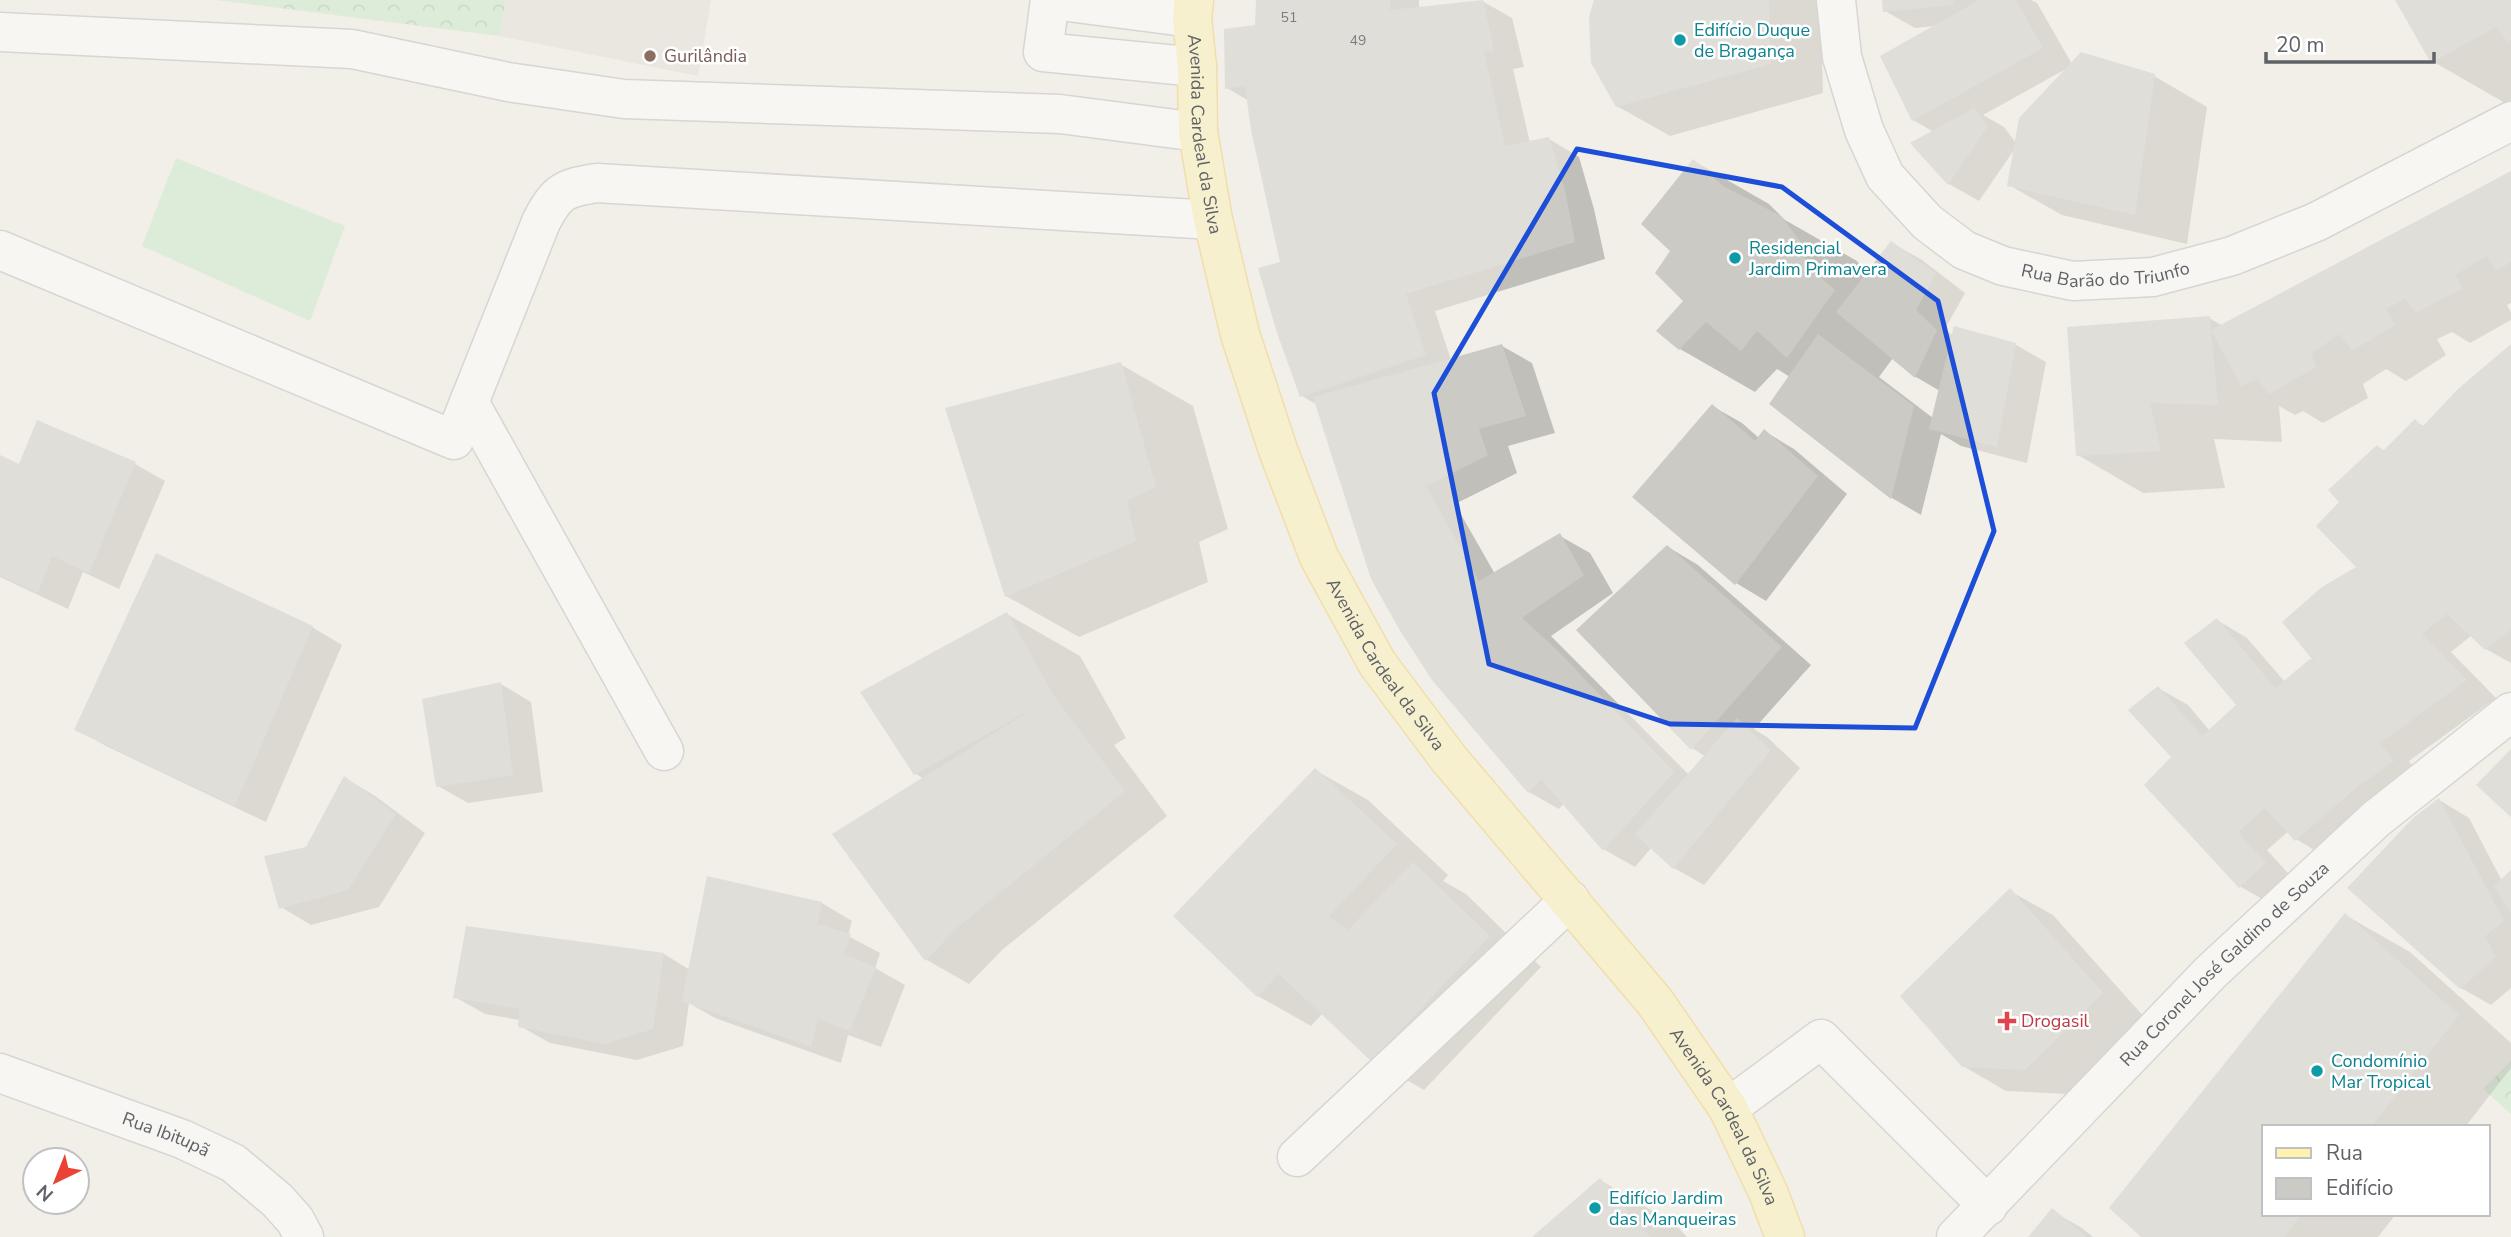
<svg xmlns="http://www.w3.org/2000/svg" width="2511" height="1237" font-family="'Nunito Sans',sans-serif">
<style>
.education{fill:#e1ded6}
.forest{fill:url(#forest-crowns)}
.garden{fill:#c5e8c5}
.shadow{fill:#0003;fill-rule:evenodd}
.building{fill:#cccac5}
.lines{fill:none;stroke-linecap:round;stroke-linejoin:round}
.minor-casing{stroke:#b5b8bc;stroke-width:41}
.major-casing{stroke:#f2c960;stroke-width:41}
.minor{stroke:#fff;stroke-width:38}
.major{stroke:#fff2af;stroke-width:38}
.marked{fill:none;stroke:#1d4ed8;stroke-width:5;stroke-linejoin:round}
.culture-dot{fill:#0f9aa8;stroke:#fff;stroke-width:2.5}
.education-dot{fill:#8d6e63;stroke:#fff;stroke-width:2.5}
.health-dot{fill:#e0444e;stroke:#fff;stroke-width:2.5}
.labels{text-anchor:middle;stroke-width:5;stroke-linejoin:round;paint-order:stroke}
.number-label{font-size:14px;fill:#7a7d7f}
.culture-label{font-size:18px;fill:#0d838f;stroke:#fff;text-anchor:start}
.education-label{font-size:18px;fill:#785e54;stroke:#fff;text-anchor:start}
.street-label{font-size:18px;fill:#5f6368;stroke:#fff}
.health-label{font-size:18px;fill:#be3a42;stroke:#fff;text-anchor:start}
</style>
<defs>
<pattern id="forest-crowns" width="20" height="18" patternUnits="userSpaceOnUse" patternTransform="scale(1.75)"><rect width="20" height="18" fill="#c5e8c5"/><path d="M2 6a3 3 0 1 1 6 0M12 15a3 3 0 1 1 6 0" fill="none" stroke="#a3c0a4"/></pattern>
</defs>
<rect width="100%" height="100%" fill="#f1efe8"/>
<path class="education" d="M506,0H711L698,76L499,36Z"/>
<g class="forest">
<path d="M216,0H506L499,36Z"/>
<path d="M2511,1061V1114L2483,1089Z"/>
</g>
<path class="garden" d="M176,158L345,226L310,321L142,246Z"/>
<g class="shadow">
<path d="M1258,0H1419V8L1482,1L1512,18L1524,67L1513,69L1530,143L1549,139L1579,157L1594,209L1605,259L1435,311L1451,360L1502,346L1532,363L1555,433L1508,446L1517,473L1455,504L1495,574L1560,536L1590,553L1613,593L1551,636L1689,775L1705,756L1692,748L1668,547L1698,565L1811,665L1754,729L1767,737L1800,768L1704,885L1674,868L1652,847L1635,867L1605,850L1564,803L1559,809L1529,792L1433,679L1317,405L1301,395L1282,263L1249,101L1227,88L1257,26Z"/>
<path d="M1595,0H1820L1823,93L1670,136L1617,106Z"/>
<path d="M1884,0H2031L2037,3L2072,64L2154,76L2207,107L2187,244L2062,215L2009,185L2016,147L1979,201L1949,184L1913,143L1934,132L1913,120L1935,26L1915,28L1885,11ZM2066,69L2016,143L2004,127L1983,115Z"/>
<path d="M2397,0H2511V100L2505,103L2432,61Z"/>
<path d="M1694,161L1769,204L1785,220L1857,261L1867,275L1892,243L1922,260L1965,293L1945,329L1953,336L2016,345L2046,362L2027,463L1961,446L1941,434L1921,515L1892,498L1771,404L1790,377L1777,369L1755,392L1680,349L1659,331L1685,301L1672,251ZM1893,358L1916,377L1940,391L1933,418L1879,377Z"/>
<path d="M2511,173V303L2507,305L2511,313V320L2470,343L2452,332L2437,339L2446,355L2406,381L2386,369L2363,384L2368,398L2323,423L2303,411L2295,415L2279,406L2282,442L2214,439L2225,488L2143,493L2078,455L2209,318L2223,326Z"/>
<path d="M2511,346V663L2486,649L2472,635L2451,652L2496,698L2409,761L2423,778L2326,857L2296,839L2289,831L2267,850L2295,881L2271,904L2241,887L2146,785L2173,757L2158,688L2188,705L2210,731L2238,705L2217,620L2247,638L2285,682L2313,658L2359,567L2339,504L2378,447L2385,451L2415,421L2425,427Z"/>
<path d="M1120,364L1193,406L1228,529L1199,542L1208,582L1079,637L1006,596Z"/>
<path d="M1712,406L1742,423L1759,438L1764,431L1794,449L1847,494L1766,601L1736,583Z"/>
<path d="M38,422L135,464L165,481L119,589L83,572L68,609L0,577V457L20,466Z"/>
<path d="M1007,614L1080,656L1126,738L1114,745L1167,816L1002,950L969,984L927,960L835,834L924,779L915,773Z"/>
<path d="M312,627L342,645L266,822L106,746L76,729Z"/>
<path d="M501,684L531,702L543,792L468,803L438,786Z"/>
<path d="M1315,770L1368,800L1448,875L1443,881L1466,894L1541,967L1424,1090L1372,1060L1323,1013L1311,1026L1258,996Z"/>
<path d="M345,778L375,796L425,833L379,907L311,925L281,907L307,848Z"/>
<path d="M2439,800L2469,818L2502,881L2511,872V988L2491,1005L2461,988Z"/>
<path d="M708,878L822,903L852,921L848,936L880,953L875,968L905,985L881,1047L848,1035L841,1063L715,1018L689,1003L683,1046L637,1060L550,1043L520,1026V1020L485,1014L455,997L664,954L690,970Z"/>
<path d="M2010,891L2053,915L2145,1018L2068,1094L2006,1091L1963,1066Z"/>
<path d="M2345,915L2410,952L2511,1043V1068L2465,1127H2264V1214H2396L2378,1237H2143Z"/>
<path d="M1600,1180L1675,1224L1687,1237H1534Z"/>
<path d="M2052,1211L2082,1228L2093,1237H2031Z"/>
</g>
<g class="building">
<path d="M1256,0H1390V10L1483,0L1494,51L1484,52L1505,146L1549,137L1565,190L1575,242L1406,294L1426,355L1300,397L1277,333L1258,268L1280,262L1251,130L1245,86L1225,89L1224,29L1255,25Z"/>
<path d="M1594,0H1769L1771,64L1616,107L1591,63L1589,17Z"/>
<path d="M1882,0H1953L1954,5L1883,12Z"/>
<path d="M1979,0H2016L2043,48L1912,121L1880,56Z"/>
<path d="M2395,0H2511V40L2508,42L2496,27L2431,63Z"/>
<path d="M2081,52L2155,74L2135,215L2007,186L2019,118Z"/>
<path d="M1974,108L1988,126L1948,185L1910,143Z"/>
<path d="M1693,159L1723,186L1781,216L1800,241L1807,265L1835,290L1787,358L1757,331L1741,351L1706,322L1679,350L1656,331L1683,301L1655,273L1670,251L1641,224Z"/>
<path d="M2511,171V262L2496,271L2487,256L2455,275L2463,288L2416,313L2405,299L2386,309L2395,325L2352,351L2339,334L2311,354L2316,367L2269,394L2257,379L2241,386L2211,330L2218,405L2150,403L2161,451L2076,456L2067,327L2210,316L2211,330Z"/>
<path d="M1891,241L1936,274L1916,310L1937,330L1915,378L1836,312Z"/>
<path d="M1954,326L2016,343L1997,447L1929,429Z"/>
<path d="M1818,334L1914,406L1891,499L1769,404Z"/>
<path d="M1502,344L1526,416L1479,429L1488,455L1426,486L1479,581L1560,533L1584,575L1522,618L1557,650L1674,772L1603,851L1541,779L1528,793L1432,680L1399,629L1371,579L1313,397Z"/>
<path d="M2511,344V630L2485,650L2447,614L2422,634L2467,680L2380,743L2394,761L2357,787L2295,841L2265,808L2238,832L2266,863L2239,888L2144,785L2171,757L2128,710L2158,686L2202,736L2236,705L2184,643L2217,618L2275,688L2310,659L2319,668L2282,622L2322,587L2356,567L2316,526L2339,502L2328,490L2377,445L2383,451L2415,419L2422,427L2458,389Z"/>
<path d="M1121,362L1156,487L1127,501L1136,541L1005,597L945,408Z"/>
<path d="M1712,404L1755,441L1764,429L1818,476L1735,585L1632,497Z"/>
<path d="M37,420L136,462L89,573L52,556L38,593L0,576V455L19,464Z"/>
<path d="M1667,545L1782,647L1691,750L1576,630Z"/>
<path d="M156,553L313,626L235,806L74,730Z"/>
<path d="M1007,612L1054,696L1125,791L959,926L925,961L832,834L1041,704L914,775L860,692Z"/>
<path d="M501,682L513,775L436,787L422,699Z"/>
<path d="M1737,718L1771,750L1673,869L1635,834Z"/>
<path d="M2511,749V817L2476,785Z"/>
<path d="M1315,768L1397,844L1329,916L1348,930L1413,862L1490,936L1371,1061L1279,974L1257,997L1173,916Z"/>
<path d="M344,776L396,814L348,890L279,909L264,856L306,847Z"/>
<path d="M2439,798L2504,921L2485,936L2496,957L2460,989L2347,888L2413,818Z"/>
<path d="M2511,870V914L2494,886Z"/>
<path d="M707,876L822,902L817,924L851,934L844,954L876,967L850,1031L818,1019L811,1047L682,1001Z"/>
<path d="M2010,888L2103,993L2025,1070L1962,1067L1900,996Z"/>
<path d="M2345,913L2459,1015L2371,1127H2264V1214H2302L2284,1237H2141L2109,1208Z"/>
<path d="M466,926L664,953L653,1029L605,1044L518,1027L519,1009L453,998Z"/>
<path d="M1600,1178L1650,1237H1532Z"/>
<path d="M2052,1208L2087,1237H2028Z"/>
</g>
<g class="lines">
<defs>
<g id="minor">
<path d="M1050,0L1043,52L1197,67"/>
<path d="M1053,0L1192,18"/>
<path id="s1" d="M1836,0L1842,57L1864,130L1885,176L1927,222L1964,250L2003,266L2073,281L2153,277L2232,256L2316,222L2511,121"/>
<path d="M0,32L352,49L508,82L624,99L1060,114L1198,132"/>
<path d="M0,250L454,440L541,222C557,191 564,188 597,183L1213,220"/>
<path d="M469,402L664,751"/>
<path id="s2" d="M0,1073L182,1139L233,1163L277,1200L295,1220L304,1237"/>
<path d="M1728,1108L1821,1039L1988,1206"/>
<path d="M1297,1157L1570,900"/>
<path id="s3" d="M1956,1237L2211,972L2376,819L2511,712"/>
</g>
<g id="major">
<path id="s4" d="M1194,0L1192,18L1197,67L1198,132L1213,220L1240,334L1278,450L1319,557L1377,663L1449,759L1655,1002L1728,1108L1768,1192L1785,1237"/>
</g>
</defs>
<use href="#minor" class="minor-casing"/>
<use href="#major" class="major-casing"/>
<use href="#minor" class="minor"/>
<use href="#major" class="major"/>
</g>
<path d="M0 0H2511V1237H0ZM1577,149L1782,187L1938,301L1994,531L1915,728L1670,724L1489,664L1434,393Z" fill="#f1efe8" fill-opacity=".55" fill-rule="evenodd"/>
<path class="marked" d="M1577,149L1782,187L1938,301L1994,531L1915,728L1670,724L1489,664L1434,393Z"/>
<g class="culture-dot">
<circle cx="1680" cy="40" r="7"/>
<circle cx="1735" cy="258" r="7"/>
<circle cx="2317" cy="1071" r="7"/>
<circle cx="1595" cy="1208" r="7"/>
</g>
<circle class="education-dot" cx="650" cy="56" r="7"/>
<path class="health-dot" d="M2003.5 1010.5h7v7h7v7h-7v7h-7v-7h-7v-7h7z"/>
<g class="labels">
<g class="number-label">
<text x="1289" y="22">51</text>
<text x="1358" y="45">49</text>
</g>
<g class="culture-label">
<text x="1694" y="36">Edifício Duque<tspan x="1694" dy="21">de Bragança</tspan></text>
<text x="1749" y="254">Residencial<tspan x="1749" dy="21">Jardim Primavera</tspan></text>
<text x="2331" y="1067">Condomínio<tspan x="2331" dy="21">Mar Tropical</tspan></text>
<text x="1609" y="1204">Edifício Jardim<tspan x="1609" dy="21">das Manqueiras</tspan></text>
</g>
<g class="education-label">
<text x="664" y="62">Gurilândia</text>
</g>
<g class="street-label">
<text dy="6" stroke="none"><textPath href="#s4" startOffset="135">Avenida Cardeal da Silva</textPath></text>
<text dy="6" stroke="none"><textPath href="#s1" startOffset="439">Rua Barão do Triunfo</textPath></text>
<text dy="6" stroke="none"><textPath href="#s4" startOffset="702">Avenida Cardeal da Silva</textPath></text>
<text dy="6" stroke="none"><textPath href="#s3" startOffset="383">Rua Coronel José Galdino de Souza</textPath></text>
<text dy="6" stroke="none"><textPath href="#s4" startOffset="1269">Avenida Cardeal da Silva</textPath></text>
<text dy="6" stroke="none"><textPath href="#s2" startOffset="177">Rua Ibitupã</textPath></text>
</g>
<g class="health-label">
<text x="2021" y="1027">Drogasil</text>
</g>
</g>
<rect x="2262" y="1125" width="228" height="91" fill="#ffffff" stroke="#bfc1c3" stroke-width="2"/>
<rect x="2276" y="1148" width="35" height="10" fill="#fff2af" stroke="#bfc1c3" stroke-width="2"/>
<text x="2326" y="1160" font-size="21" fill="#5f6368">Rua</text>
<rect x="2276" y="1178" width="35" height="21" fill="#cccac5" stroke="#bfc1c3" stroke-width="2"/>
<text x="2326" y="1195" font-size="21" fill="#5f6368">Edifício</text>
<g transform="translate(56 1181) rotate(223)"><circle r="33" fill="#ffffff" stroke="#bfc1c3" stroke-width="2"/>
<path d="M0-5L12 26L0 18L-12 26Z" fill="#ea4335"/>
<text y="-10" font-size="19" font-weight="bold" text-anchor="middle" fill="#5f6368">N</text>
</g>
<path d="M2266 52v10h168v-10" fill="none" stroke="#5f6368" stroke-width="3.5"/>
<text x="2276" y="52" font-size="21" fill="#5f6368" stroke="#ffffff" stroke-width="5" paint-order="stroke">20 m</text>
</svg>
